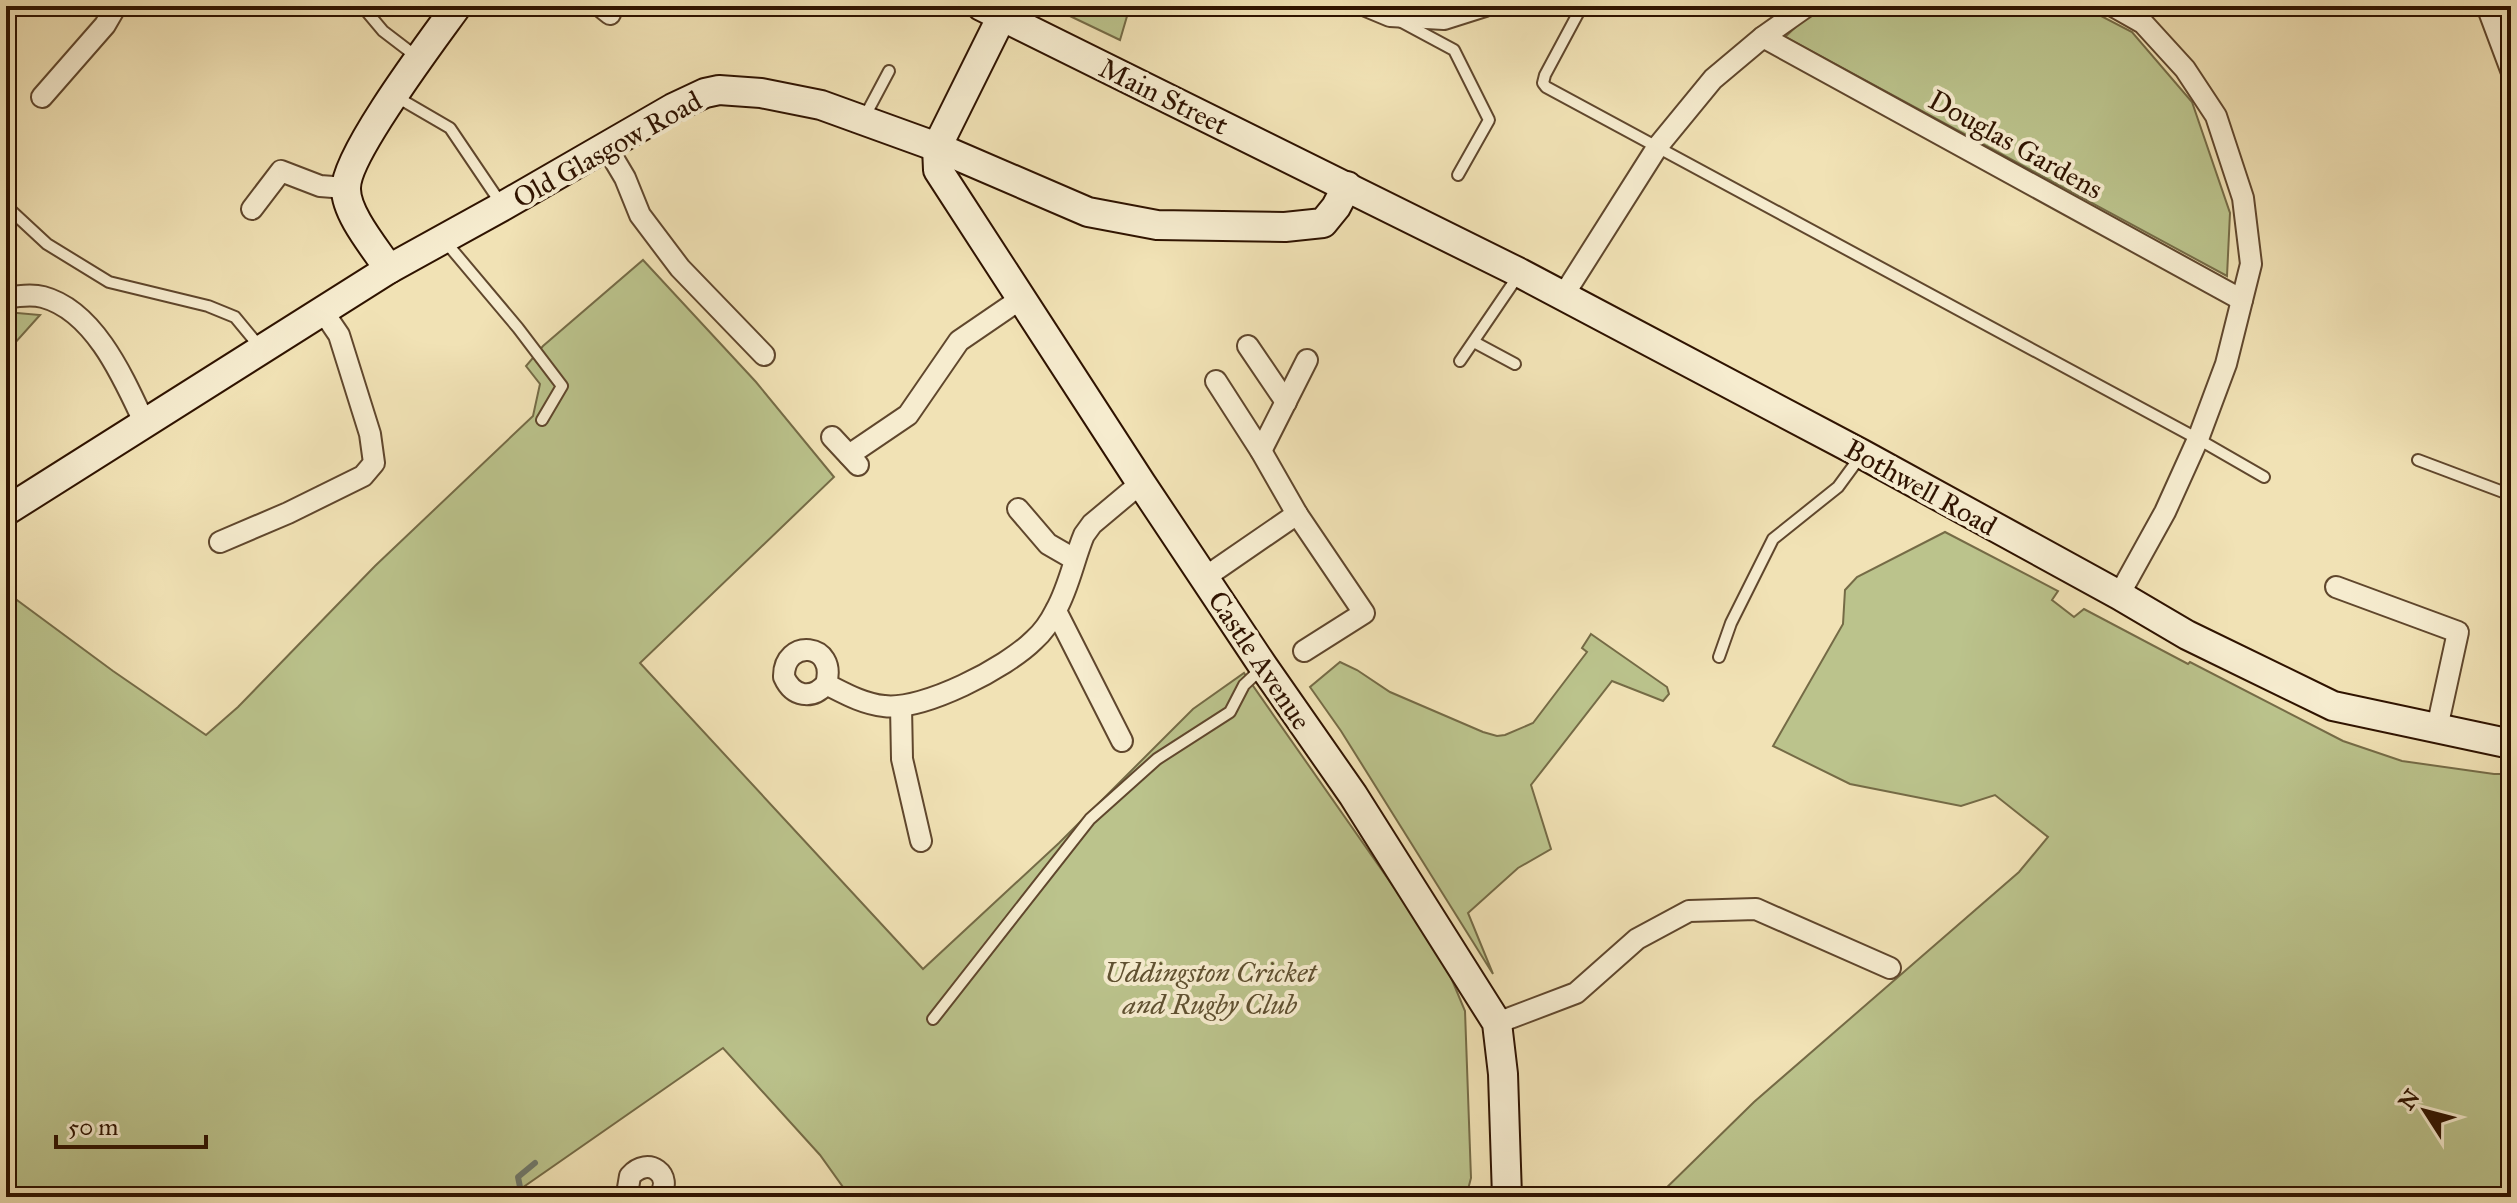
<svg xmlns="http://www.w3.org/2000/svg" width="2517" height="1203" font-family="'IM FELL Great Primer',serif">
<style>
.green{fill:#bbc38c;stroke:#756b46;stroke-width:2}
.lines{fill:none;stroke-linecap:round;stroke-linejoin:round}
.stream{stroke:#70796b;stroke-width:6}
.lane-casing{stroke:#60472d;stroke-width:14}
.street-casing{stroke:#60472d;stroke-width:24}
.secondary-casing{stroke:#2f1300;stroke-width:32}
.lane{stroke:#f6eccf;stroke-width:10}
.street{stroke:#f6eccf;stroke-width:20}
.secondary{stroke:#f6eccf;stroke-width:28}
.labels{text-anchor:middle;stroke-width:8;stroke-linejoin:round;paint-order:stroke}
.street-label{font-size:28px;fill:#2f1300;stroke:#f6eccf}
.park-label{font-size:28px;font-style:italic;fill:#605131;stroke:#f6eccf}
</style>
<rect width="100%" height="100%" fill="#f1e2b5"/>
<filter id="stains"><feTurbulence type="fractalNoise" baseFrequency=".0025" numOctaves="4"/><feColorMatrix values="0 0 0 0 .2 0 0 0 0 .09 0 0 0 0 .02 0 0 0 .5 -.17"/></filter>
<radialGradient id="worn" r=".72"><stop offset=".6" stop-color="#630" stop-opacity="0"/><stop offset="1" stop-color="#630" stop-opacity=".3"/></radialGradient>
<g class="green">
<path d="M1049,6H1130L1120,40Z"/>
<path d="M1822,6H2082L2132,32L2192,102L2230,213L2227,276L1785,37L1816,8Z"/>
<path d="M643,260L756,382L834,477L640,663L923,969L1059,843L1193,709L1244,673L1442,956L1465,1011L1471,1178L1466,1197H854L843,1187L820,1155L723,1048L509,1197H6V592L113,671L206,735L238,707L375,566L533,416L540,384L526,366L543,346Z"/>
<path d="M6,312L40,315L6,353Z"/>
<path d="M1945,532L2058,591L2052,600L2074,617L2084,609L2188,664L2190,662L2343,741L2402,761L2494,774H2511V1197H1657L1754,1102L2019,872L2048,837L1995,795L1961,806L1850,784L1773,746L1843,624L1845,590L1857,577Z"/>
<path d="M1591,634L1667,687L1669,694L1663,701L1612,681L1531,785L1551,849L1518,868L1468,913L1493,974L1341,731L1310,687L1340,662L1357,670L1390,692L1483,732L1497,736L1505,735L1533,723L1587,652L1582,648Z"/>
</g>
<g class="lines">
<path class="stream" d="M520,1187L518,1177L535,1163"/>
<defs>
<g id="lane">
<path d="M362,6L383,31L417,57"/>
<path d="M1582,6L1545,75L1543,83L1546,87L2198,439L2264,477"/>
<path d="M1400,21L1454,50L1489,120L1458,175"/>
<path d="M395,96L450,128L502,205"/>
<path d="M864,118L889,71"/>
<path d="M6,206L47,244L109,282L208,306L235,317L259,346"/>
<path d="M444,240L518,328L562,386L542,420"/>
<path d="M1474,342L1515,364"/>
<path d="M1460,361L1520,273"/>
<path d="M2418,460L2511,495"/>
<path d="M1719,657L1731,623L1773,539L1838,487L1860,457"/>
<path d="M933,1019L1090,819L1157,759L1230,712L1244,685L1262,668"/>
</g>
<g id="street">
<path d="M600,6L610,14"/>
<path d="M1366,6L1390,16L1444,19L1485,6"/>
<path d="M2113,6L2143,23L2185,69L2216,116L2243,198L2251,264L2226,364L2198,439L2165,512L2119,595"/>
<path d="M2487,6L2511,70"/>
<path d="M1763,37L2242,300"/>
<path d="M42,97L105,25L116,6"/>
<path d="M606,146L625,178L640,215L680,268L764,355"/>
<path d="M252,209L281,171L320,186L346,188"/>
<path d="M1563,296L1658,146L1713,79L1763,37L1807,6"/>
<path d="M6,298C17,296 32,294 43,297C95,311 124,379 145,424"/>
<path d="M1248,346L1286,402"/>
<path d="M1216,381L1261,451L1297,514L1364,613L1304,651"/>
<path d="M832,437L858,465"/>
<path d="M1261,451L1307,360"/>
<path d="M849,455L908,415L959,341L1022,298"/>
<path d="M1018,509L1048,544L1074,559"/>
<path d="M220,542L288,513L363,476L374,463L370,434L339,335L322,310"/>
<path d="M1204,578L1297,514"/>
<path d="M2336,587L2458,632L2437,728"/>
<path d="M1056,611L1122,741"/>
<path d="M826,684C812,700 793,697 784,677C783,638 838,642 826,684C844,693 863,704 884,706C923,711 1006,668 1034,640C1042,633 1051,620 1056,610C1069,587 1074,559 1084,535L1092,524L1141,483"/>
<path d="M901,706L902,759L921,841"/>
<path d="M1497,1023L1576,993L1637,939L1689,911L1756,909L1890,968"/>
<path d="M633,1197L628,1188L630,1176C648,1155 675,1175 659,1197"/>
</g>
<g id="secondary">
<path d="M981,6L1520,273L1862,454L2119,595L2187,635L2333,706L2511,744"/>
<path d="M1007,6L937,147L938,170L1141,483L1263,666L1353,795L1497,1023L1503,1074L1507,1197"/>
<path d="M389,269C375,248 346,214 346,189C345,155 434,38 457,6"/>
<path d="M6,511L389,269L503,206L673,108L705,93L719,90L761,93L821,105L937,147L1088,212L1157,225L1285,227L1323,223L1336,207L1347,186"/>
</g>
</defs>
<use href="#lane" class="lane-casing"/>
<use href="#street" class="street-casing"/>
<use href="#secondary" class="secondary-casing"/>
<use href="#lane" class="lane"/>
<use href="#street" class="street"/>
<use href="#secondary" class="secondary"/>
</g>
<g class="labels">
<g class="street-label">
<text transform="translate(1164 96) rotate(26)" y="10">Main Street</text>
<text transform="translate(2016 144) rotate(29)" y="10">Douglas Gardens</text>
<text transform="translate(607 149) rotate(-29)" y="10">Old Glasgow Road</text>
<text transform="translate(1921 487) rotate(29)" y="10">Bothwell Road</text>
<text transform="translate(1260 660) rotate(56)" y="10">Castle Avenue</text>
</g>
<g class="park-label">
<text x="1210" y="982">Uddingston Cricket<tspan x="1210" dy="32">and Rugby Club</tspan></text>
</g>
</g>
<rect width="2517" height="1203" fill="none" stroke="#f1e2b5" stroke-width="32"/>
<rect x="8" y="8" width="2501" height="1187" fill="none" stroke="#2f1300" stroke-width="4"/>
<rect x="16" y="16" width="2485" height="1171" fill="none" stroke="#2f1300" stroke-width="2"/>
<g transform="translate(2425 1111) rotate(306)" stroke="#f6eccf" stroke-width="6" paint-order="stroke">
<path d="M0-6L14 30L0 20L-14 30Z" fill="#2f1300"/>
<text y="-12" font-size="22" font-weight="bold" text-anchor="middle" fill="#2f1300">N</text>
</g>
<path d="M56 1135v12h150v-12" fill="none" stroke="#2f1300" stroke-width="4"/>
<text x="68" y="1135" font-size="24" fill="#2f1300" stroke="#f6eccf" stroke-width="6" paint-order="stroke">50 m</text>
<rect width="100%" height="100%" filter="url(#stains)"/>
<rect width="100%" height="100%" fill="url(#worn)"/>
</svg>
